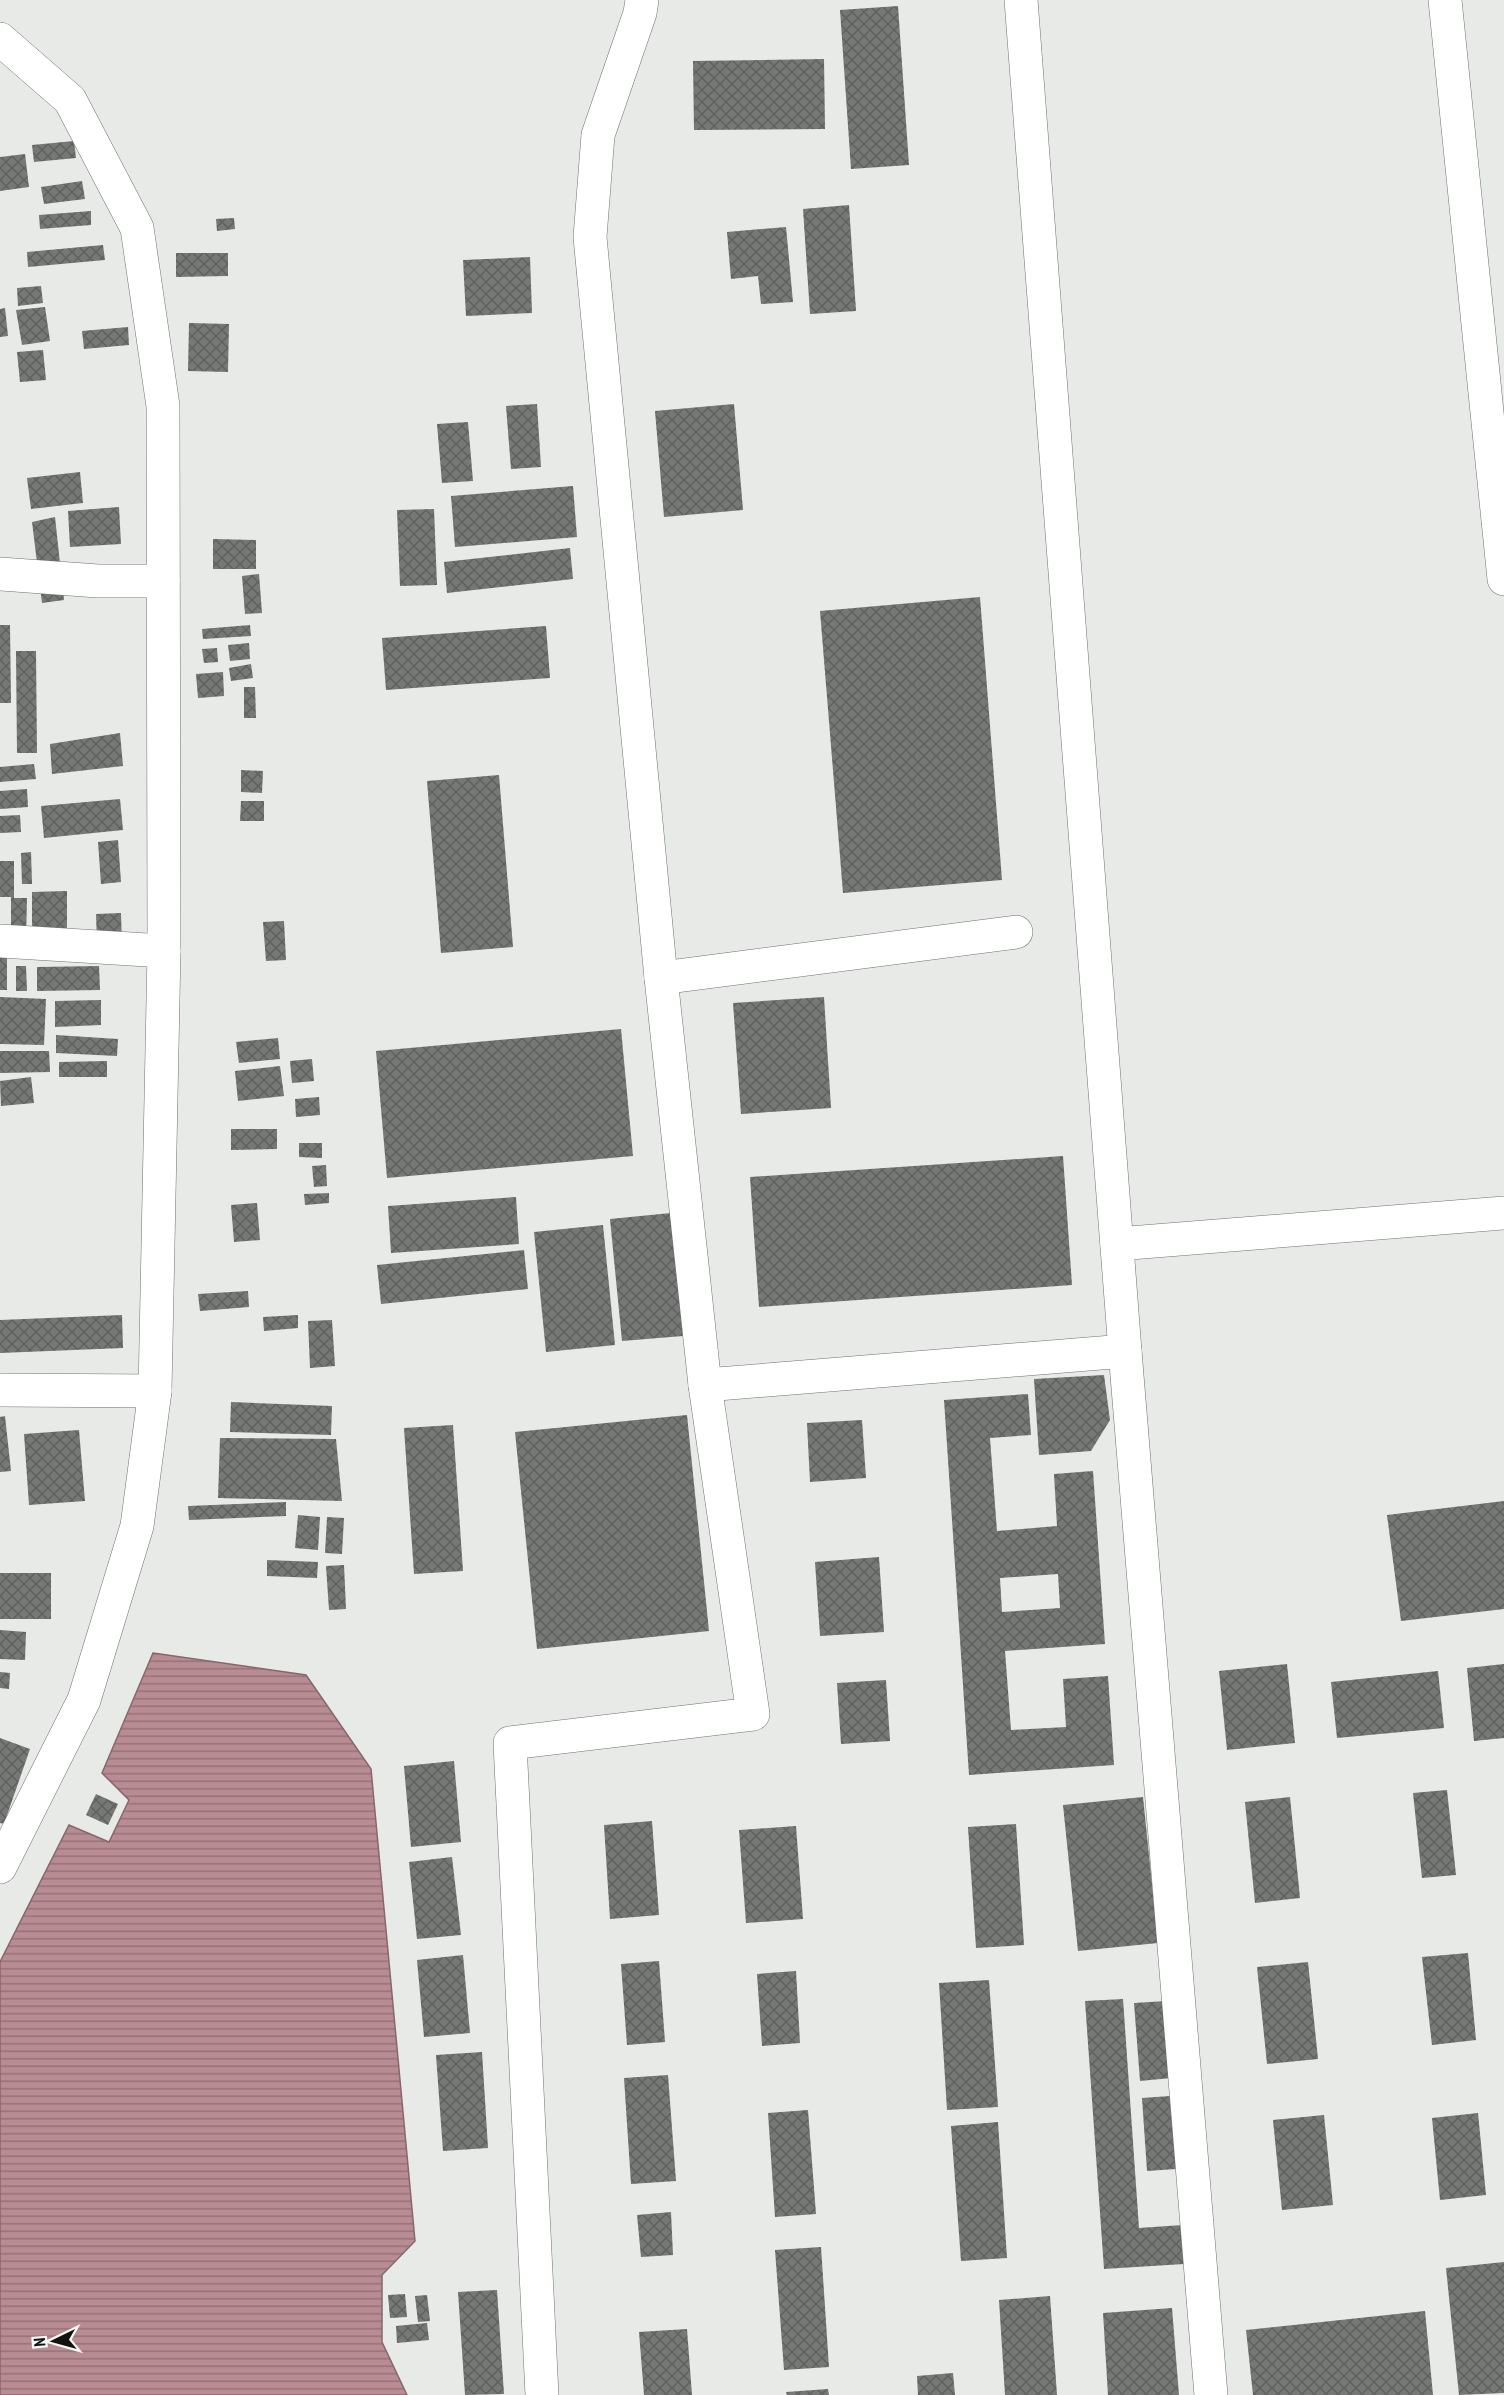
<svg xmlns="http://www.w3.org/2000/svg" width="1504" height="2395" font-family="'PT Sans Narrow',sans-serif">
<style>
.water{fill:url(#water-rules);stroke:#87676c;stroke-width:1.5}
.building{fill:url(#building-cross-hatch);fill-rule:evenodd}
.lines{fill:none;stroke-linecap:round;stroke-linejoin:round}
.minor-casing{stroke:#6f726f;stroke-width:34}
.minor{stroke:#fff;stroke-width:33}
</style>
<defs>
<pattern id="water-rules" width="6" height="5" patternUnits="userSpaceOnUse" patternTransform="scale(1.5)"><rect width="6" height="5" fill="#b98c93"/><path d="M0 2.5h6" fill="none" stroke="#957177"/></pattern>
<pattern id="building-cross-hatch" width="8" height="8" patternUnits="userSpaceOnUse" patternTransform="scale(1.5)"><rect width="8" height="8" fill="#767876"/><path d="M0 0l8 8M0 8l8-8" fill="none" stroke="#5f615f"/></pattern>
</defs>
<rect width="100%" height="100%" fill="#e7eae7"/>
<path class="water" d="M153,1653L306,1675L371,1769L415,2241L382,2275V2342L407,2395H0V1962L69,1825L109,1842L129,1800L102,1773Z"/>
<g class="building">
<path d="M898,6L909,165L851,169L840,10Z"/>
<path d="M824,59L825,129L694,130L693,61Z"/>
<path d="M74,141L76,158L34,162L32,145Z"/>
<path d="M25,154L29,187L0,191V157Z"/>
<path d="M82,181L85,199L44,204L41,187Z"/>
<path d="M849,205L856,311L810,314L803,209Z"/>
<path d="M91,211V225L40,229L39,215Z"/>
<path d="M234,218L235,229L217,231L216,219Z"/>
<path d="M786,227L793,302L761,304L758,276L731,279L727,232Z"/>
<path d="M103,245L105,260L28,267L27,252Z"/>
<path d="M176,253H228V276L176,277Z"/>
<path d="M530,257L532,313L466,316L463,260Z"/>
<path d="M41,286L43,303L18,306L17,288Z"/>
<path d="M45,307L50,341L22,345L16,310Z"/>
<path d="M5,308L8,336L0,337V309Z"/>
<path d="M189,323L229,324L228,372L188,371Z"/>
<path d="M128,327L129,345L84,349L82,331Z"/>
<path d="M43,350L46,380L20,382L17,352Z"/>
<path d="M537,404L541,467L511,469L506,406Z"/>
<path d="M734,404L743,510L664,517L655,411Z"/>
<path d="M468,422L473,481L442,483L437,424Z"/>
<path d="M80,472L83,503L31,509L27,478Z"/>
<path d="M573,486L577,537L455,547L451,496Z"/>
<path d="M119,507L121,544L70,547L68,511Z"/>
<path d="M434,509L437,585L400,586L397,510Z"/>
<path d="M55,517L64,600L42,603L32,522Z"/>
<path d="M213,539L256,540V569H213Z"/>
<path d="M570,548L573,579L447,593L444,562Z"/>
<path d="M259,574L262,613L245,614L242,576Z"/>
<path d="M980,597L1002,880L843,893L820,611Z"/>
<path d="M0,625H10L11,703H0Z"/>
<path d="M250,625L251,636L203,639L202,629Z"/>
<path d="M546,626L550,678L386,690L382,638Z"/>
<path d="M249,643L250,659L230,661L228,645Z"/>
<path d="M217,648L218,662L204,663L202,649Z"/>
<path d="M16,651H36L37,753H17Z"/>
<path d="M251,664L253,678L231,681L229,668Z"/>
<path d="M223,672L224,696L198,698L196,674Z"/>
<path d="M244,687H255L256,718H244Z"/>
<path d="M120,733L123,766L52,774L50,744Z"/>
<path d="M34,764L36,779L0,782V767Z"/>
<path d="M241,770L263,771L262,793L241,792Z"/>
<path d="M499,775L513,947L441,953L427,781Z"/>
<path d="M27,789L28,807L0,809V791Z"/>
<path d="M120,799L123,830L44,838L41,806Z"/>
<path d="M241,801H264V821H240Z"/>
<path d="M20,815L21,832L0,833V816Z"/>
<path d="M118,840L121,882L101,884L98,842Z"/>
<path d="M31,852L32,884H22L21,853Z"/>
<path d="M0,861H14V898H27L26,940H11V897H0Z"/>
<path d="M67,891V935H32V892Z"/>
<path d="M121,913L122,946H97L96,914Z"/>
<path d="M284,921L286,960L266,961L263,922Z"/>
<rect x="0" y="954" width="7" height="36"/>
<path d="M16,966H26L27,991H16Z"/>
<path d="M99,966L100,990L37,991V967Z"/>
<path d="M0,997L46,999L44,1045L0,1044Z"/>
<path d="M824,997L831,1108L741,1114L733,1003Z"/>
<path d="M101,1000V1025L55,1027V1001Z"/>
<path d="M621,1029L633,1156L387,1178L376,1051Z"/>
<path d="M56,1035L118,1039L117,1056L56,1053Z"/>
<path d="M278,1038L280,1059L239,1063L236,1042Z"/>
<path d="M0,1051H49L50,1072L0,1073Z"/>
<path d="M312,1059L314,1081L292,1083L290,1061Z"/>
<path d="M107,1061V1077H59V1062Z"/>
<path d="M280,1066L284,1096L238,1101L235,1071Z"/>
<path d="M31,1077L34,1103L1,1106L0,1081Z"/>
<path d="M319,1097L320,1115L296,1117L295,1099Z"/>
<path d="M231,1129H277V1149L231,1150Z"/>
<path d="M299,1143H322V1158L299,1157Z"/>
<path d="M1063,1156L1072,1285L759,1307L750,1177Z"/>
<path d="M326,1165L327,1186L314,1187L312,1166Z"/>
<path d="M329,1193V1203L305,1205L304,1194Z"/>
<path d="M516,1197L519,1244L391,1253L388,1206Z"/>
<path d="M257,1203L260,1240L234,1242L231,1205Z"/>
<path d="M671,1213L683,1336L622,1341L610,1219Z"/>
<path d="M603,1225L615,1345L546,1352L534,1232Z"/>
<path d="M524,1250L528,1289L381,1304L377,1265Z"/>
<path d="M248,1291L249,1307L200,1311L198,1294Z"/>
<path d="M122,1315L123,1348L0,1353V1320Z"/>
<path d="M298,1315V1328L264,1331L263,1317Z"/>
<path d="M332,1320L335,1366L310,1368L308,1321Z"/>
<path d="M1104,1375L1110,1420L1091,1451L1039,1455L1034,1379Z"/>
<path d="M1028,1394L1031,1435L990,1438L997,1531L1057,1526L1054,1474L1093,1471L1105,1644L1005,1651L1011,1730L1066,1727L1063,1679L1108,1676L1114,1765L969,1775L944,1400ZM1058,1574L1060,1608L1002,1612L1000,1578Z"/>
<path d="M231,1402L332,1406L331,1435L230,1432Z"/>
<path d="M687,1415L709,1631L537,1649L515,1432Z"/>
<path d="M5,1416L11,1471L0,1472V1417Z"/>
<path d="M862,1420L866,1478L810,1482L807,1423Z"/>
<path d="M453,1425L463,1571L414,1574L404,1428Z"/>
<path d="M79,1430L85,1501L29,1505L24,1434Z"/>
<path d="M220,1438L336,1439L342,1501L218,1498Z"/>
<path d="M1504,1501V1609L1401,1621L1387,1515Z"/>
<path d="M286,1502V1516L189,1520L188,1506Z"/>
<path d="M298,1515L320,1517L318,1550L295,1548Z"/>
<path d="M327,1517L344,1518L342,1554L325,1553Z"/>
<path d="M879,1557L884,1632L820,1636L815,1562Z"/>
<path d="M267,1560L318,1562L317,1578L267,1576Z"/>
<path d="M344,1565L346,1609L329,1610L326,1566Z"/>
<rect x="0" y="1573" width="51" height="46"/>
<path d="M0,1630L26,1632L25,1660L0,1659Z"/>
<path d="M1287,1664L1295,1743L1227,1750L1219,1671Z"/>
<path d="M1504,1664V1738L1474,1741L1467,1668Z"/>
<path d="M1438,1671L1444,1728L1337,1738L1331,1682Z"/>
<path d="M0,1672L10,1673L9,1689L0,1688Z"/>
<path d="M886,1680L890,1741L841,1744L837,1683Z"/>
<path d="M0,1738L30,1749L4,1824L0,1823Z"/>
<path d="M454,1761L461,1842L411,1847L404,1766Z"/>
<path d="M1447,1790L1456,1875L1422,1878L1413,1793Z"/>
<path d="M96,1794L118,1804L108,1825L86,1815Z"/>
<path d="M1143,1797L1158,1943L1078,1951L1063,1805Z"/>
<path d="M1290,1797L1300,1898L1255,1903L1245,1802Z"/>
<path d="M652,1821L659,1915L610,1919L604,1825Z"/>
<path d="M1016,1824L1024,1945L976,1948L968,1827Z"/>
<path d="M796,1826L803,1919L746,1923L739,1830Z"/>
<path d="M452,1857L461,1935L417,1939L409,1862Z"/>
<path d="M1468,1953L1476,2040L1432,2045L1422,1957Z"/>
<path d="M463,1955L470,2033L424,2037L417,1960Z"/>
<path d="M659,1961L665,2042L627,2045L621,1964Z"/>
<path d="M1308,1962L1318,2059L1267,2064L1257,1967Z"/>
<path d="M796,1971L800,2043L762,2046L757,1974Z"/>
<path d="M989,1980L998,2107L947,2110L939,1983Z"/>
<path d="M1123,1999L1139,2228L1182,2225L1184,2264L1104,2269L1085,2001Z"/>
<path d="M1166,2001L1171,2078L1140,2081L1134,2003Z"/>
<path d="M482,2052L488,2148L443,2151L436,2055Z"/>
<path d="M668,2075L676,2181L631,2184L624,2078Z"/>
<path d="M1170,2096L1176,2169L1147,2171L1142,2098Z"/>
<path d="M808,2110L816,2214L775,2217L768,2113Z"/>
<path d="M1478,2113L1486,2195L1440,2200L1432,2118Z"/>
<path d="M1324,2115L1333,2205L1282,2210L1273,2120Z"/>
<path d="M998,2122L1007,2258L961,2261L951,2126Z"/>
<path d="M671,2212L673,2255L641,2257L637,2215Z"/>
<path d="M821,2247L829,2367L784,2370L775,2250Z"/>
<path d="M1504,2262V2393L1459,2395L1446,2268Z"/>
<path d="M497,2290L504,2394L465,2395L458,2292Z"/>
<path d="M405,2294L407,2317L390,2318L388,2295Z"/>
<path d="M427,2295L430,2321L418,2322L415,2296Z"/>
<path d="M1050,2296L1057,2395H1005L999,2300Z"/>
<path d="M1172,2308L1179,2395H1108L1103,2313Z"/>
<path d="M1425,2311L1433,2395H1253L1246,2330Z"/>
<path d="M427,2323L429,2340L397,2343L396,2326Z"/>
<path d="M687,2329L692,2395H644L639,2332Z"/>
<path d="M953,2373L955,2395H918L917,2376Z"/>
<path d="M828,2389L829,2395H787L786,2392Z"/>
</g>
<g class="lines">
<defs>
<g id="minor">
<path d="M1021,0L1125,1351"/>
<path d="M1445,0L1504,579"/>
<path d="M0,39L70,100L137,228L163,406L164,951L155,1391L137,1526L84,1700L0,1867"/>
<path d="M0,574L98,581H163"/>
<path d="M0,941L164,951"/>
<path d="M661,978L1016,932"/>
<path d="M1117,1244L1504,1213"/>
<path d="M705,1385L1125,1351L1211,2395"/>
<path d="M0,1390L155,1391"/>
<path d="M542,2395L510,1743L753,1714L705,1385L661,978L590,237L598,135L640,13L642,0"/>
</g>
</defs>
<use href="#minor" class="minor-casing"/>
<use href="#minor" class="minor"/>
</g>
<g transform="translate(54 2341) rotate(265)" stroke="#f4f7f4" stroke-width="4.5" paint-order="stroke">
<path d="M0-4.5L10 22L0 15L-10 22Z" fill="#111211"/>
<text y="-9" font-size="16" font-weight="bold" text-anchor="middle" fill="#111211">N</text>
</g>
</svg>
